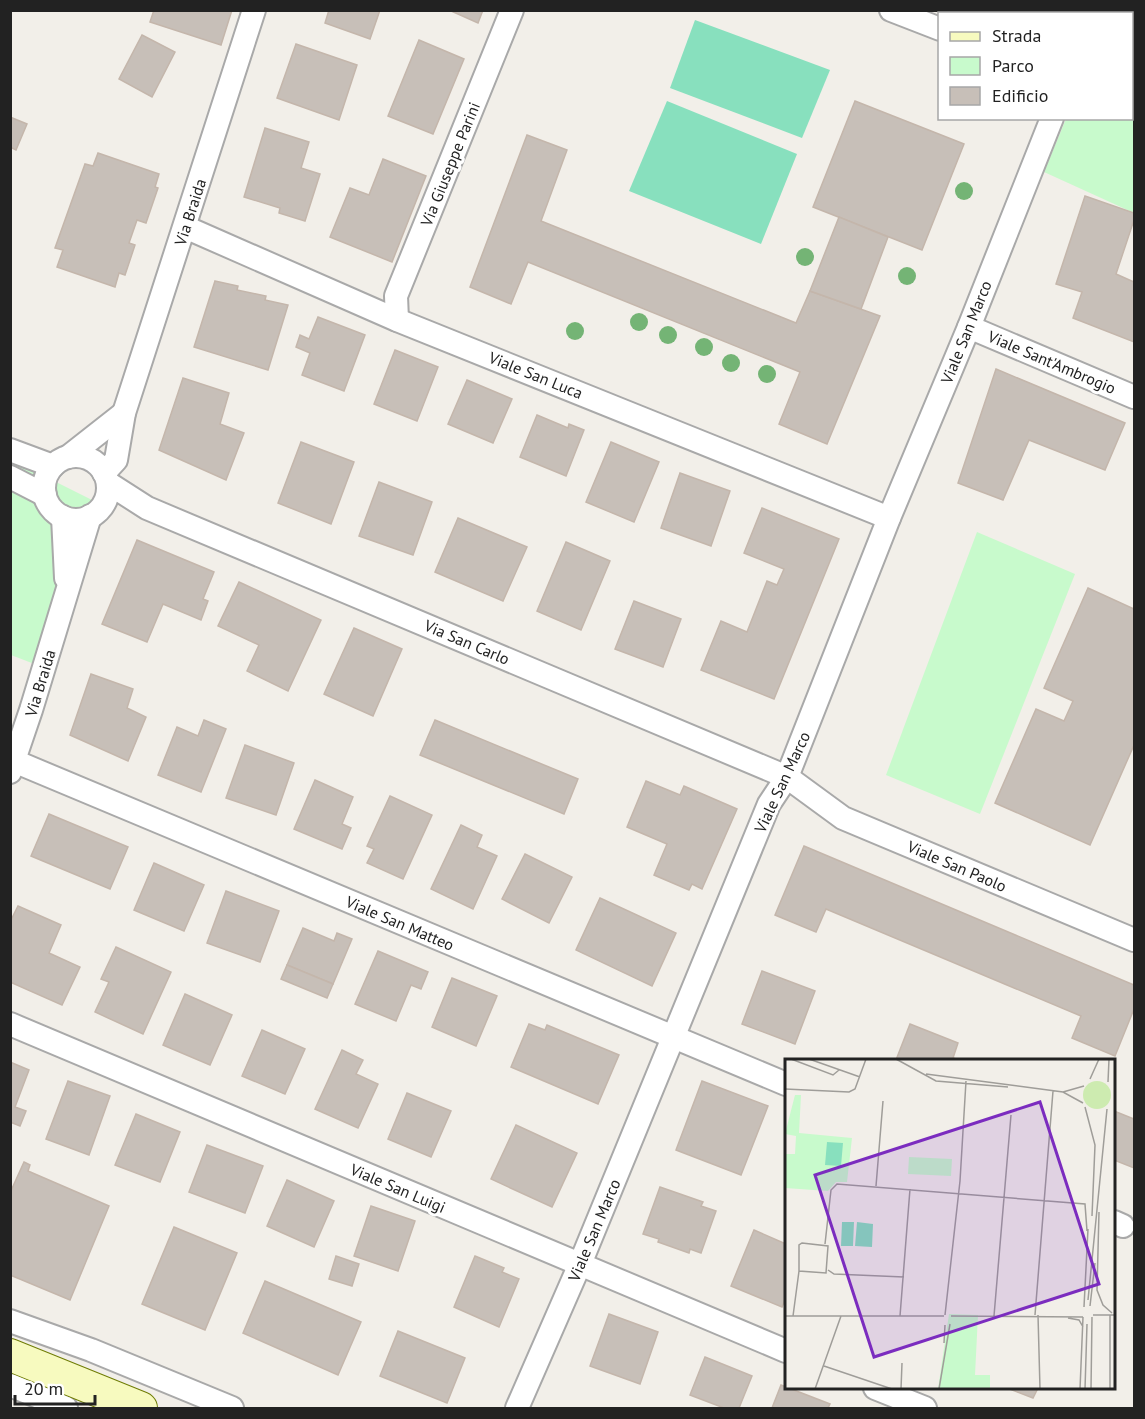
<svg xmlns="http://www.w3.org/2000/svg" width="1145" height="1419" font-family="'PT Sans',sans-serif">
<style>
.park{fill:#c8facc}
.pitch{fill:#88e0be}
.building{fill:#c7bfb8;stroke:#c4b6ab;stroke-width:1.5}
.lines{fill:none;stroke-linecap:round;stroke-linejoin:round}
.minor-casing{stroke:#a9a9a9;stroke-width:26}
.secondary-casing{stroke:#707d05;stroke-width:34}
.minor{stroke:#fff;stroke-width:22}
.secondary{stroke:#f7fabf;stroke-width:32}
.tree{fill:#74b475}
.labels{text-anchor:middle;stroke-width:6;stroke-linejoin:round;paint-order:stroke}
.street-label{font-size:16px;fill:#222;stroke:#fff}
.inset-road{fill:none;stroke:#9f9d99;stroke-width:1.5}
.view{fill:#7b2cbf;fill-opacity:0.15;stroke:#7b2cbf;stroke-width:3}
.inset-edge{fill:none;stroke:#222;stroke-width:3}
</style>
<rect width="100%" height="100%" fill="#f2efe9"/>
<g class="park">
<path d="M1048,10L1134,11V213L1044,172L1066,119L1132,118V14L1046,13Z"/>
<path d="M10,459L106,507L50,670L11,655Z"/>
<path d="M977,532L1075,574L980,814L886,775Z"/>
</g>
<g class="pitch">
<path d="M695,20L830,70L802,138L670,88Z"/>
<path d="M667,101L797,154L761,244L629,191Z"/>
</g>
<g class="building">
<path d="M154,10H232L221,45L150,22Z"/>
<path d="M329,10H380L370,39L325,23Z"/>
<path d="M449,10H483L478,23Z"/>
<path d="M142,35L175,52L152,97L119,79Z"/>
<path d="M419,40L464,59L433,134L388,116Z"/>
<path d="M296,44L357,65L339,120L277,98Z"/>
<path d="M855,101L964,144L922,250L813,207Z"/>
<path d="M10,117L27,124L16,150L10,147Z"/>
<path d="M265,128L309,142L301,168L320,174L305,221L279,213L280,208L244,197Z"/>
<path d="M527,135L567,150L541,221L796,323L810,291L880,316L827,444L779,424L800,372L528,262L511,304L470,287Z"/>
<path d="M98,153L159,174L155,187L158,188L146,223L137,220L129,243L135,245L125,275L119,273L115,287L57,267L63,250L55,248L85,164L93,166Z"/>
<path d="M383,159L426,176L392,262L330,237L350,188L369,195Z"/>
<path d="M1085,196L1134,213V220L1116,274L1134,282V342L1073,318L1082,292L1056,284Z"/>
<path d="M839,217L888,237L861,309L810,291Z"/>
<path d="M215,281L238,286L237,290L266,296L265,300L288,305L268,370L194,347Z"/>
<path d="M318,317L365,335L344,391L302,375L310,353L296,347L300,335L309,339Z"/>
<path d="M395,350L438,367L417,421L374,404Z"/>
<path d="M996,369L1125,423L1105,470L1029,440L1003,500L958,483Z"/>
<path d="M183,378L229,393L220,424L244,433L226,480L159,450Z"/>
<path d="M467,380L512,399L493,443L448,424Z"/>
<path d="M537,415L568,428L569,424L584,430L566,476L520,457Z"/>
<path d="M301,442L354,462L331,524L278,503Z"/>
<path d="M611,442L659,462L634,522L586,502Z"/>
<path d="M680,473L730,491L711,546L661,528Z"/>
<path d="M379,482L432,502L413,555L359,536Z"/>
<path d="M762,508L839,539L774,699L701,670L721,621L747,632L767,581L777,585L784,569L744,553Z"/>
<path d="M458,518L527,547L503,601L435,572Z"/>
<path d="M137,540L214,572L203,599L208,601L201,620L163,604L147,642L102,624Z"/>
<path d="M566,542L610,561L581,630L537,611Z"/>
<path d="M239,582L321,620L288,691L247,671L259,645L218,626Z"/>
<path d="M1088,588L1134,609V745L1090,845L995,803L1036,709L1064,721L1073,701L1044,688Z"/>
<path d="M634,601L681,619L663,667L615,649Z"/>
<path d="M354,628L402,649L373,716L324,694Z"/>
<path d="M91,674L133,689L127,708L146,717L128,761L70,735Z"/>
<path d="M204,720L226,729L201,792L158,775L177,727L198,736Z"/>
<path d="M435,720L578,779L564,814L420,755Z"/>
<path d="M245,745L294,763L276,815L226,798Z"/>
<path d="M315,780L353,797L342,824L351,828L342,849L294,829Z"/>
<path d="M646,781L680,795L684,786L737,809L702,889L692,884L689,890L654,875L667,844L627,827Z"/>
<path d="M390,796L432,815L403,879L367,863L374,849L367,846Z"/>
<path d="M49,814L128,847L110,889L31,856Z"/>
<path d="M461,825L482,835L477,847L497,856L473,909L431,889Z"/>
<path d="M804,846L1134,985V1009L1115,1056L1072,1038L1081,1016L826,909L816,932L775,915Z"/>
<path d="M525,854L572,877L549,923L502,899Z"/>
<path d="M154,863L204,885L184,931L134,910Z"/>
<path d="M226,891L279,911L260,962L207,943Z"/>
<path d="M600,898L676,933L652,986L576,950Z"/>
<path d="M18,906L61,925L49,953L80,967L62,1005L10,982V922Z"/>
<path d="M303,928L334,941L337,933L352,939L333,984L287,965Z"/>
<path d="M116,947L171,972L143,1034L95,1012L109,982L101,979Z"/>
<path d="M378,951L428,972L421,989L411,985L396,1021L355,1004Z"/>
<path d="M287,965L333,984L327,998L281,979Z"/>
<path d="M762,971L815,991L795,1044L742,1024Z"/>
<path d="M452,978L497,996L476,1046L432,1027Z"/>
<path d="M185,994L232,1015L210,1065L163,1045Z"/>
<path d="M529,1024L545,1030L547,1025L619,1055L598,1104L511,1067Z"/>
<path d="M910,1024L958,1043L953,1058L959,1060H896Z"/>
<path d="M262,1030L305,1049L285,1094L242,1076Z"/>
<path d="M342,1050L363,1060L356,1074L378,1084L358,1128L315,1109Z"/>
<path d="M10,1062L29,1070L15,1107L26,1111L20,1126L10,1122Z"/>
<path d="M68,1081L110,1096L89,1155L46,1139Z"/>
<path d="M702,1081L768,1106L741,1175L676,1150Z"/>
<path d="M407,1093L451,1111L431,1157L388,1139Z"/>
<path d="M1114,1111L1134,1119V1168L1114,1160Z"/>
<path d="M136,1114L180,1132L160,1182L115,1165Z"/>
<path d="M516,1125L577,1153L552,1207L491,1179Z"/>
<path d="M207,1145L263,1166L245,1213L189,1192Z"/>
<path d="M24,1162L30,1165L28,1171L109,1206L70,1300L10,1275V1193Z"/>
<path d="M287,1180L334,1201L314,1247L267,1226Z"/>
<path d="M660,1187L703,1202L701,1206L716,1211L701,1253L690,1249L689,1253L658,1242L659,1239L643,1234Z"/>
<path d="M371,1206L415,1221L398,1271L354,1256Z"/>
<path d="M174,1227L237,1253L205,1330L142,1304Z"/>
<path d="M754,1230L786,1244V1297L782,1307L731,1286Z"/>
<path d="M336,1256L359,1264L352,1286L329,1279Z"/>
<path d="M475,1256L504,1268L502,1272L519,1279L499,1327L454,1307Z"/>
<path d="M265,1281L361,1322L338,1375L243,1333Z"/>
<path d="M609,1314L658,1332L640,1384L590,1366Z"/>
<path d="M398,1331L465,1358L447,1403L380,1376Z"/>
<path d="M705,1357L752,1376L739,1408H724L690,1395Z"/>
<path d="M781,1385L830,1404L828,1408H772Z"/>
<path d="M1007,1388H1038L1033,1398Z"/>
</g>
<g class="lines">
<defs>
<g id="minor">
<path d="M891,10L940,29"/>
<path d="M185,227L397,320L889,518"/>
<path d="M397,320L396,296L512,10"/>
<path d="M969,327L1134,397"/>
<path d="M10,450L53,466"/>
<circle cx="76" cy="488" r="32"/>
<path d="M68,457L124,413"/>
<path d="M104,473L116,460L124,413L254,10"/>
<path d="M10,477L45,495"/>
<path d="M108,483L147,508L787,777L843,818L1134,940"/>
<path d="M63,517L66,578"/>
<path d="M14,761L786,1084"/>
<path d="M10,772L31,710L90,516"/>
<path d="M10,1024L786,1351"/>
<path d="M1114,1222L1123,1226"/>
<path d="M10,1321L91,1350L232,1408"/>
<path d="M10,1385L66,1408"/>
<path d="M875,1388L925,1408"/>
<path d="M517,1408L580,1264L769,804L787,777L889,518L969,327L1052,118"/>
</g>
<path id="secondary" d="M10,1355L141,1408"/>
</defs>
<use href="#minor" class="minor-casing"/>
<use href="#secondary" class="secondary-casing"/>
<use href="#minor" class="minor"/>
<use href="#secondary" class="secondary"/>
</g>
<g class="tree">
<circle cx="964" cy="191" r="9"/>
<circle cx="805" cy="257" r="9"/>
<circle cx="907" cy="276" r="9"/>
<circle cx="639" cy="322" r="9"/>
<circle cx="575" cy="331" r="9"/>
<circle cx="668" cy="335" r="9"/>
<circle cx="704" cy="347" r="9"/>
<circle cx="731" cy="363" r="9"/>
<circle cx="767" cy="374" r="9"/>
</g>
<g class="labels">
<g class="street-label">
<text transform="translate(450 164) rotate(-68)" y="6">Via Giuseppe Parini</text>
<text transform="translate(190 212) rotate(-72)" y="6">Via Braida</text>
<text transform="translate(966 332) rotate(-68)" y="6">Viale San Marco</text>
<text transform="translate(1052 362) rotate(23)" y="6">Viale Sant'Ambrogio</text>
<text transform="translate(536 375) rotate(22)" y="6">Viale San Luca</text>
<text transform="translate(467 642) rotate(23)" y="6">Via San Carlo</text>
<text transform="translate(40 683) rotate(-73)" y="6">Via Braida</text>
<text transform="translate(782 782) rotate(-65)" y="6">Viale San Marco</text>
<text transform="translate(957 866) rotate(23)" y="6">Viale San Paolo</text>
<text transform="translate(400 923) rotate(23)" y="6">Viale San Matteo</text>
<text transform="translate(398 1188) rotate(23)" y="6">Viale San Luigi</text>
<text transform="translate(594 1230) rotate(-67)" y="6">Viale San Marco</text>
</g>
</g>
<g transform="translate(785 1059)">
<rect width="330" height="330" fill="#f2efe9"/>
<path d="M298 36a14 14 0 1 1 28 0a14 14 0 1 1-28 0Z" fill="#cdebb0"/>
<path d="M10,36H16L14,74L67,79L62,123H51L43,132L0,129V95H10L11,77L0,75ZM124,98L167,100L166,117L123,115ZM164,255L193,256L190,316H205V330H153Z" fill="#c8facc"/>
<path d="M42,83L58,84L56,107L40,106ZM57,163H69L68,187H56ZM72,163L88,165L87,188L70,187Z" fill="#88e0be"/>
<path class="inset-road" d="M6,0L48,16L54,11M24,0L75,18M111,0L151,22L223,28M141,15L278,33L298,44M305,20L314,0M323,23L324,0M0,30L64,33L70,30L81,0M278,33L299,27M300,48L310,86L307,157M91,127L98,42M314,153L312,231L318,246L327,254M17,184L43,187L41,214L14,212V186ZM40,185L46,131L52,125L300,145L302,172M43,211L49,215L119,218M303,241L322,50M305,247L310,204M299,248L303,170M160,256L175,122L181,22M250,256L268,32M253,256L255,330M308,256H330M0,257H159M8,257L14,212M115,257L125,130M166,257L298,258M209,257L226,56M283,259L294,261L298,268M159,284L160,266M39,307L107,330M30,330L56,257M116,330L117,304M154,330L165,265M295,330L298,258M300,330L302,265M306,330L307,258M325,330V256"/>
<path class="view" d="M255,43L314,225L89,298L30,116Z"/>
<rect width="330" height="330" class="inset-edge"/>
</g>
<rect width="1145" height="1419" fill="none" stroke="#222222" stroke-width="24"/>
<rect x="938" y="12" width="195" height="108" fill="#ffffff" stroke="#a7a7a7" stroke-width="1.5"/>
<rect x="950" y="32" width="30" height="9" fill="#f7fabf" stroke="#a7a7a7" stroke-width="1.5"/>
<text x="992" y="42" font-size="18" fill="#222222">Strada</text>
<rect x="950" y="57" width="30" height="18" fill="#c8facc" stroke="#a7a7a7" stroke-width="1.5"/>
<text x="992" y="72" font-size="18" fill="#222222">Parco</text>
<rect x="950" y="87" width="30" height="18" fill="#c7bfb8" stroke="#a7a7a7" stroke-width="1.5"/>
<text x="992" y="102" font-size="18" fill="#222222">Edificio</text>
<path d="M15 1395v9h80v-9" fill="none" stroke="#222222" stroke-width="3"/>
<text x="24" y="1395" font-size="18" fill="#222222" stroke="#ffffff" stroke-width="4.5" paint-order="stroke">20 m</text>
</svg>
